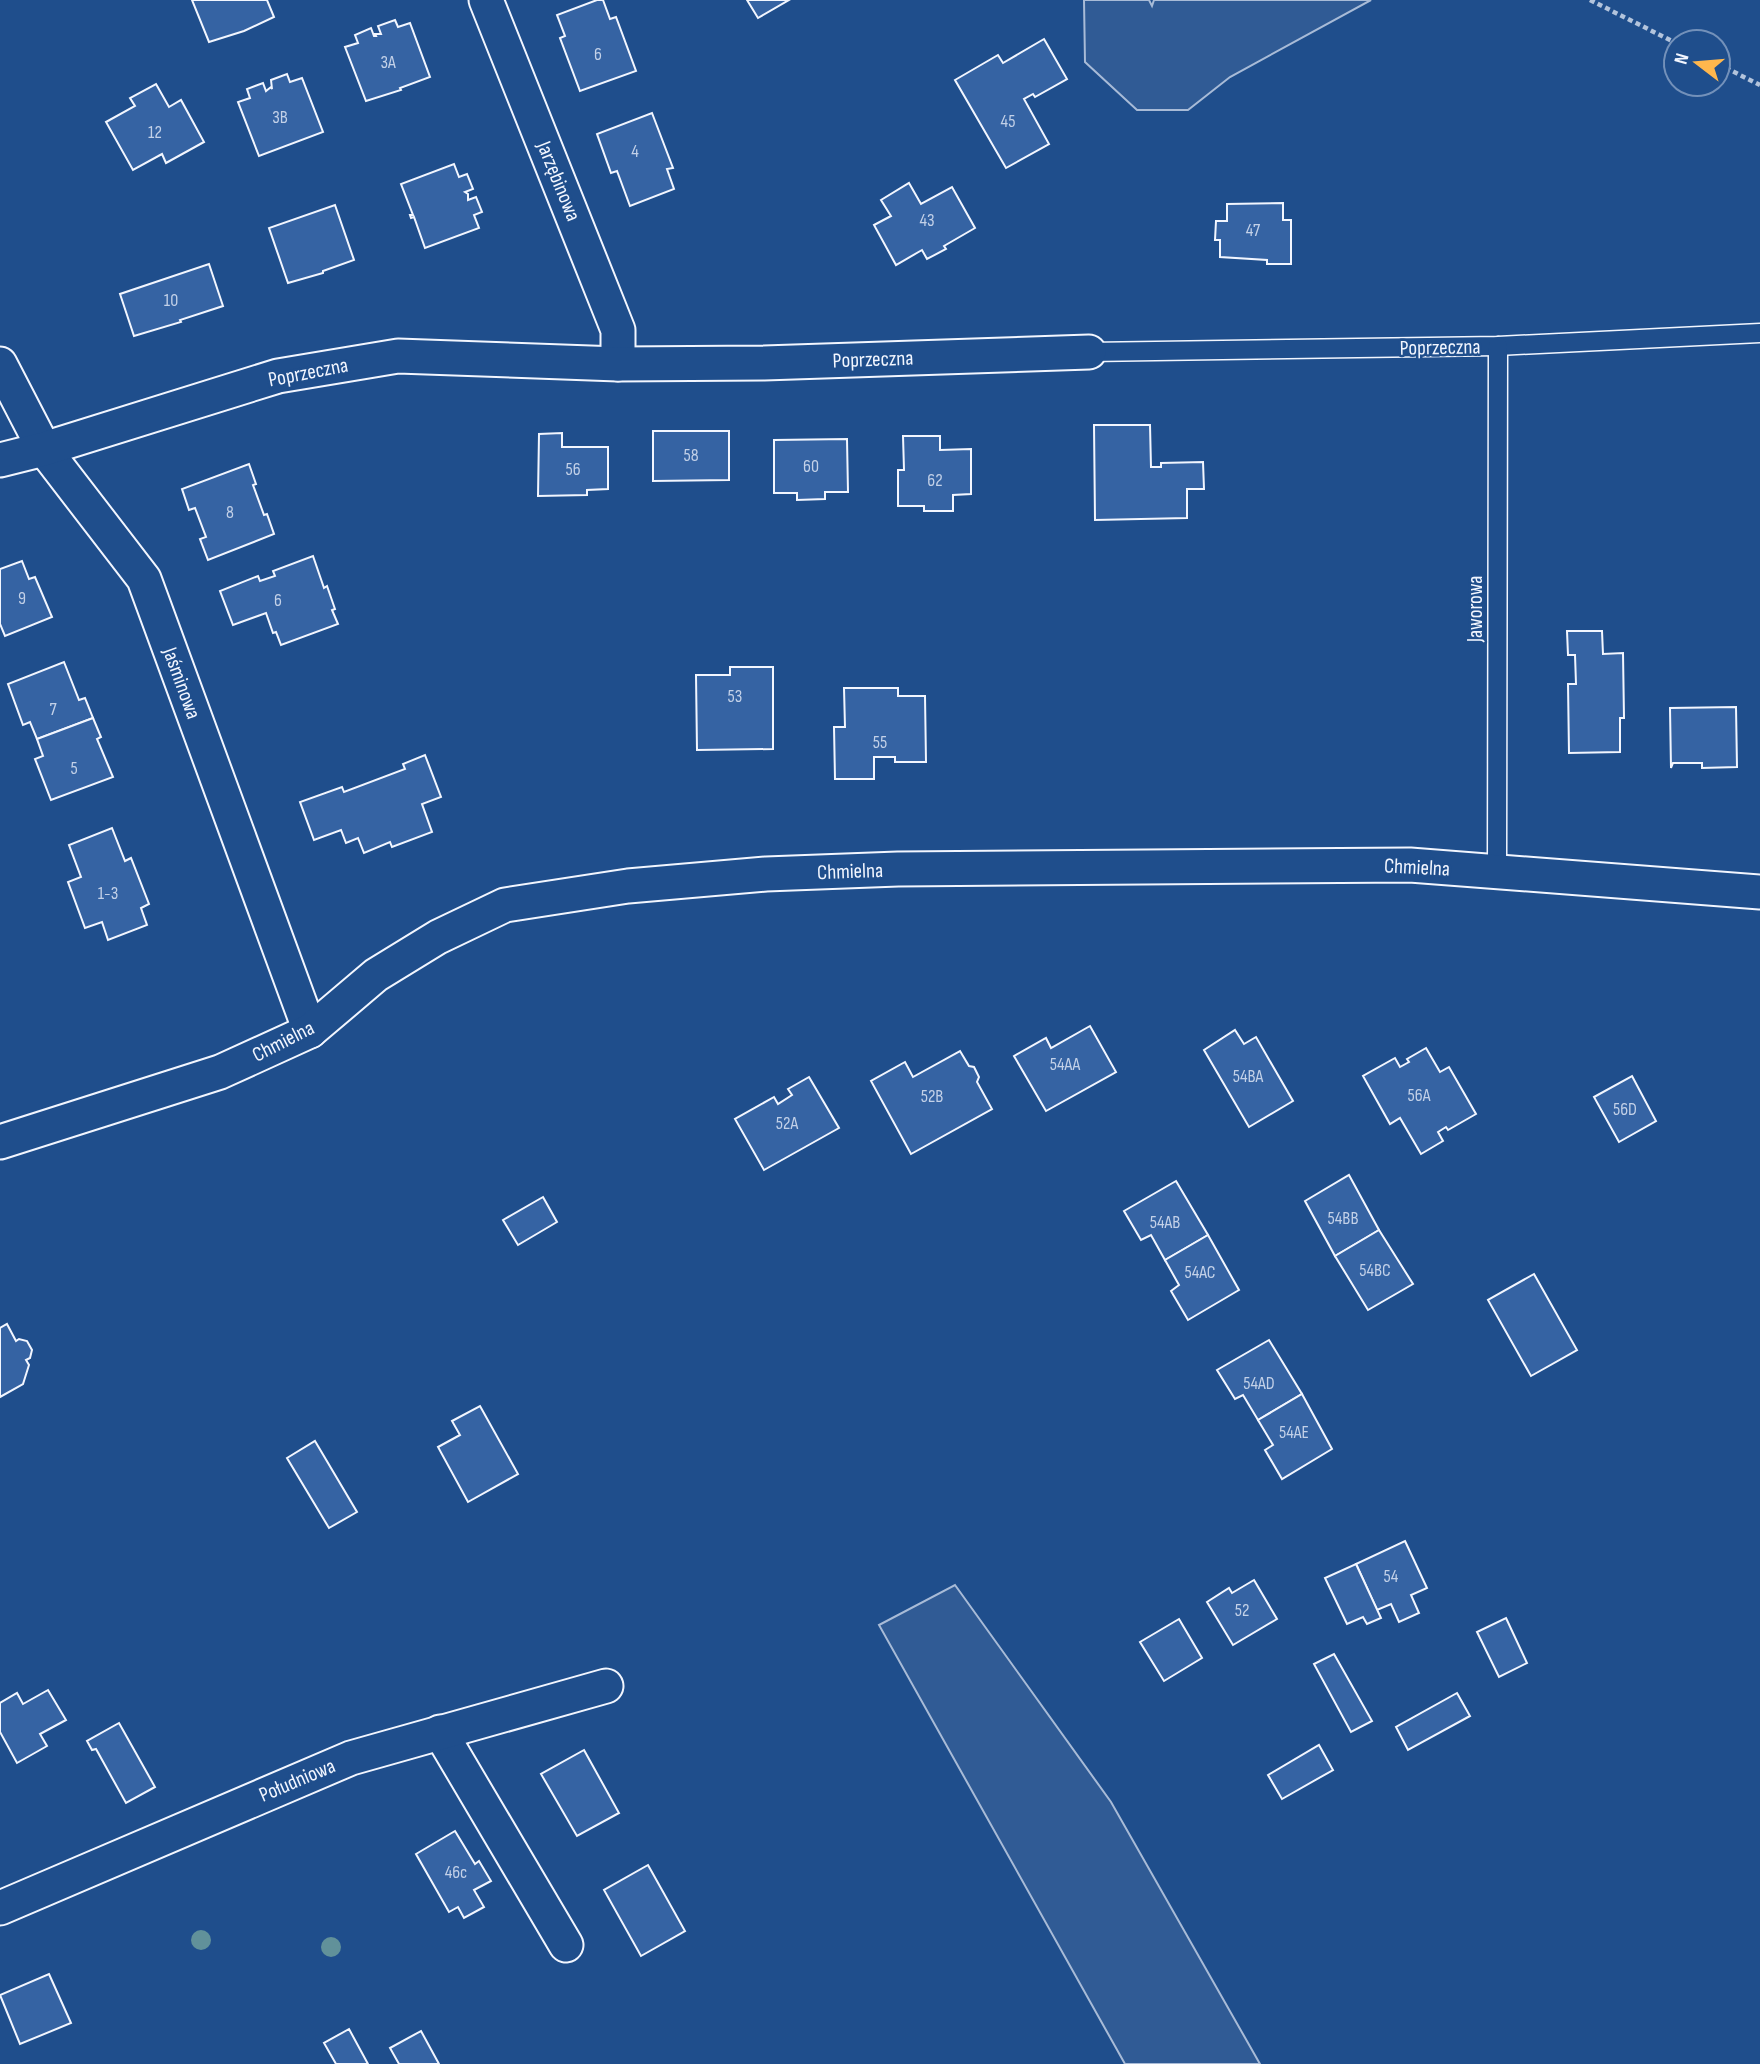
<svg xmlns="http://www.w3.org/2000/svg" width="1760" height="2064" font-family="'Sofia Sans Condensed',sans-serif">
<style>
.built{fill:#305b95;stroke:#a8bbd7;stroke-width:2}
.building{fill:#3563a3;stroke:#f2f6ff;stroke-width:2}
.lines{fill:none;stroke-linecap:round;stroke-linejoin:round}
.lane-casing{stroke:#f2f6ff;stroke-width:21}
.street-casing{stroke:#f2f6ff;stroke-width:37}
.path{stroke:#b3c4dc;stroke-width:4.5;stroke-dasharray:5 3.5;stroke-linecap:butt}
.lane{stroke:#1f4e8c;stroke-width:18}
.street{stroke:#1f4e8c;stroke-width:33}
.tree{fill:#61919a}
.labels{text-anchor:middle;stroke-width:5;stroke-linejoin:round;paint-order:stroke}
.number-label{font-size:18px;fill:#c3d1e8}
.street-label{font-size:21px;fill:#f2f6ff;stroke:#1f4e8c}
</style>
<rect width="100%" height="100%" fill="#1f4e8c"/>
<g class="built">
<path d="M1084,0H1149L1152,6L1154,0H1371L1230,77L1188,110H1137L1085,62Z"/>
<path d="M955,1585L1111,1802L1260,2064H1125L879,1625Z"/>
</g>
<g class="building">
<path d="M192,0H267L274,17L244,31L209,42Z"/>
<path d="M597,0H603L610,19L616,17L636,71L580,91L560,38L565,36L557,15Z"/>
<path d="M747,0H789L758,18Z"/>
<path d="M395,20L398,27L410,23L430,77L400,88L401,90L366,101L345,47L358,43L355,35L371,28L374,36H376L375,34H381L378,26Z"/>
<path d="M1044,39L1067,79L1035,97L1033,94L1024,99L1049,144L1006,168L955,80L998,55L1003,63Z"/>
<path d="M287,74L290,82L302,78L323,132L259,156L238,102L250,98L247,89L263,83L266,91L271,87L272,89L271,80Z"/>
<path d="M156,84L169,107L181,100L204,142L166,163L162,154L133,170L106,122L135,106L130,98Z"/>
<path d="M652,113L673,168L667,169L674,189L630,206L617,171L611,173L597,134Z"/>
<path d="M454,164L459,177L467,174L473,189L465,192L468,194V200L476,197L482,212L474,215L479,228L425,248L414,217L411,218L410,215H413L401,184Z"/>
<path d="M909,183L921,204L952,187L975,228L944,246L946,249L927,259L922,250L896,265L874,225L891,216L881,200Z"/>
<path d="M1283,203V220H1291V264H1267V260L1220,257V240H1215L1216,221H1227V204Z"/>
<path d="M335,205L354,260L323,271V273L288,283L269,228Z"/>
<path d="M209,264L223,306L180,320L181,322L134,336L120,294Z"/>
<path d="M1094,425H1150L1151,467H1161V463L1203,462L1204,489H1187V518L1095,520Z"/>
<path d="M653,431H729V480L653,481Z"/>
<path d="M562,433V447H608V489L587,490V495L538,496L539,434Z"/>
<path d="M903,436H940V450L971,449V494L953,495V511H924V506H898V470H904Z"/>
<path d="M847,439L848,492H825V499L797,500V493H774V440Z"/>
<path d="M249,464L256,484L253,485L264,515L267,514L274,534L208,560L200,539L206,537L195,508L189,510L182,489Z"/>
<path d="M313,556L324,588L327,586L335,609L332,610L338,624L281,645L276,632L273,633L266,613L233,625L220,591L258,576L260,581L275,576L273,571Z"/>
<path d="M22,561L29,579L35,577L52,617L5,636L0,624V569Z"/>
<path d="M1567,631H1602L1603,654L1623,653L1624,718H1620V752L1569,753L1568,684H1576L1575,655H1568Z"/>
<path d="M64,662L79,700L85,698L93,718L37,739L30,722L23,725L8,684Z"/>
<path d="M730,667H773V749L697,750L696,675H730Z"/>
<path d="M844,688H898V696H925L926,762H895V757H874V779H835L834,727H845Z"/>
<path d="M1736,707L1737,767L1702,768V763H1673L1671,768L1670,708Z"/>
<path d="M93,718L101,737L97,739L113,777L51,800L35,759L43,756L37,739Z"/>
<path d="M425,755L441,797L422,804L432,832L392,847L390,842L364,853L358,838L346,843L341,830L314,840L300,802L342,787L344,792L405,769L403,764Z"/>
<path d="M112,828L125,861L131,858L149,904L141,908L147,925L108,940L102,922L85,928L68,882L81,877L69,845Z"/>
<path d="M1090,1026L1116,1072L1046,1111L1014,1056L1046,1038L1051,1048Z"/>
<path d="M1235,1030L1244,1044L1256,1037L1293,1101L1249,1127L1204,1050Z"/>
<path d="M1426,1048L1440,1072L1449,1067L1476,1114L1448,1130L1446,1127L1438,1132L1443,1141L1421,1154L1400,1118L1390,1124L1363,1076L1395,1058L1400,1067L1409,1062L1407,1059Z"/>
<path d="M960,1051L969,1066L974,1067L979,1077L977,1082L992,1109L911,1154L871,1081L905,1062L913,1077Z"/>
<path d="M1632,1076L1656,1121L1619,1142L1594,1097Z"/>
<path d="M809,1077L839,1128L764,1170L735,1119L774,1097L778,1104L792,1095L788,1089Z"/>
<path d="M1349,1175L1379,1230L1335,1256L1305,1201Z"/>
<path d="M1176,1181L1208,1235L1165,1260L1151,1235L1141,1240L1124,1211Z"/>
<path d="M543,1197L557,1222L518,1245L503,1220Z"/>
<path d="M1379,1230L1413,1284L1368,1310L1335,1256Z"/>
<path d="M1208,1235L1239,1290L1188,1320L1171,1291L1179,1285L1165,1260Z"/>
<path d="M1534,1274L1577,1350L1531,1376L1488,1300Z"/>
<path d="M7,1324L16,1341L19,1339L27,1341L32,1350L30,1358L26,1360L29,1365L23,1384L0,1397V1328Z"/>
<path d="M1269,1340L1302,1394L1258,1420L1243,1395L1235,1399L1217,1370Z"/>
<path d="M1302,1394L1332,1449L1282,1479L1265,1450L1273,1445L1258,1420Z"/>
<path d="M480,1406L518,1474L468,1502L438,1447L460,1435L452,1421Z"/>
<path d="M315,1441L357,1512L329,1528L287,1458Z"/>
<path d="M1405,1541L1427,1588L1411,1595L1419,1613L1399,1622L1391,1604L1377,1610L1356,1564Z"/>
<path d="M1356,1564L1381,1618L1367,1624L1363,1617L1347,1624L1325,1578Z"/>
<path d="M1254,1580L1277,1619L1233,1645L1207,1602L1229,1588L1232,1593Z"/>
<path d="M1506,1618L1527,1663L1499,1677L1477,1632Z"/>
<path d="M1179,1619L1202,1658L1164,1681L1140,1642Z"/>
<path d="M1334,1654L1372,1721L1351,1732L1314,1664Z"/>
<path d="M48,1690L66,1720L40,1734L47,1746L17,1763L0,1732V1703L17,1693L23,1704Z"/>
<path d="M1457,1693L1470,1716L1408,1750L1396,1727Z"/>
<path d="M119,1723L155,1787L126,1803L96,1749L92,1750L87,1741Z"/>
<path d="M1319,1745L1333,1770L1282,1799L1268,1775Z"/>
<path d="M584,1750L619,1813L577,1836L541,1774Z"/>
<path d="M455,1831L475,1864L479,1861L491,1881L474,1890L484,1907L464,1918L458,1907L449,1912L416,1854Z"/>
<path d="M648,1865L685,1931L641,1956L604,1890Z"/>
<path d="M49,1974L71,2023L20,2044L0,1995Z"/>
<path d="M349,2029L368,2064H336L324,2043Z"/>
<path d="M421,2031L439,2064H399L390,2048Z"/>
</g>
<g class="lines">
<defs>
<g id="lane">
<path d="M1089,352L1498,346L1760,333"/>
<path d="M1497,872L1498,346"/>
</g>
<g id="street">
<path d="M486,0L618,330V364"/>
<path d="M0,364L44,449L144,579L310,1031"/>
<path d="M0,460L44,449L278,376L398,356L618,364L764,363L1089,352"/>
<path d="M0,1142L220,1072L310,1031L376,975L438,937L505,905L628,886L766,874L898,869L1410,865L1760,892"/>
<path d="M440,1732L566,1945"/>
<path d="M0,1908L351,1758L606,1686"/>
</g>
</defs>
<use href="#lane" class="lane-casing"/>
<use href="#street" class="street-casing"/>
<g class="path">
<path d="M1590,0L1676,43"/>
<path d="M1718,64L1760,85"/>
</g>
<use href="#lane" class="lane"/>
<use href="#street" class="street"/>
</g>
<g class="tree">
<circle cx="201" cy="1940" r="10"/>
<circle cx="331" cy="1947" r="10"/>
</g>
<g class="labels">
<g class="number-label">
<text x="598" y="60">6</text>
<text x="388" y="68">3A</text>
<text x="280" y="123">3B</text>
<text x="1008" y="127">45</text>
<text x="155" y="138">12</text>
<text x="635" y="157">4</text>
<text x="927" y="226">43</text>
<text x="1253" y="236">47</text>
<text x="171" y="306">10</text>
<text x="691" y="461">58</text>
<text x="811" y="472">60</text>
<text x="573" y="475">56</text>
<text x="935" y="486">62</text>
<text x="230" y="518">8</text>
<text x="22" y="604">9</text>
<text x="278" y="606">6</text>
<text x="735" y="702">53</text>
<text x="53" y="715">7</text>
<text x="880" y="748">55</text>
<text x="74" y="774">5</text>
<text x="108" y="899">1-3</text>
<text x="1065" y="1070">54AA</text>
<text x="1248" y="1082">54BA</text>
<text x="1419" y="1101">56A</text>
<text x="932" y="1102">52B</text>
<text x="1625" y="1115">56D</text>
<text x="787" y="1129">52A</text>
<text x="1343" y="1224">54BB</text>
<text x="1165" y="1228">54AB</text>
<text x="1375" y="1276">54BC</text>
<text x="1200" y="1278">54AC</text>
<text x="1259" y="1389">54AD</text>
<text x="1294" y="1438">54AE</text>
<text x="1391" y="1582">54</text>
<text x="1242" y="1616">52</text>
<text x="456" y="1878">46c</text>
</g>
<g class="street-label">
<text transform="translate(559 181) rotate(68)" y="7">Jarzębinowa</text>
<text transform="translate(1440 347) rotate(-1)" y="7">Poprzeczna</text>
<text transform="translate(873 359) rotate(-2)" y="7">Poprzeczna</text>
<text transform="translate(308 372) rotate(-11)" y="7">Poprzeczna</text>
<text transform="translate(1475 609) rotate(-90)" y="7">Jaworowa</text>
<text transform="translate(182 683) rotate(70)" y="7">Jaśminowa</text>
<text transform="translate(1417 867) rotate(3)" y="7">Chmielna</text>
<text transform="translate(850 871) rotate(-2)" y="7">Chmielna</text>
<text transform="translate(283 1041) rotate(-27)" y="7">Chmielna</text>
<text transform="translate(297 1780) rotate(-23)" y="7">Południowa</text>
</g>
</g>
<g transform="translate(1697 63) rotate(286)"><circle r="33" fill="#1f4e8c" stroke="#7391ba" stroke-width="2"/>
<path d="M0-5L12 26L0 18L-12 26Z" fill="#ffb74d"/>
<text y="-10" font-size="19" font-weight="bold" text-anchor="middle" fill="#f2f6ff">N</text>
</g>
</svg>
